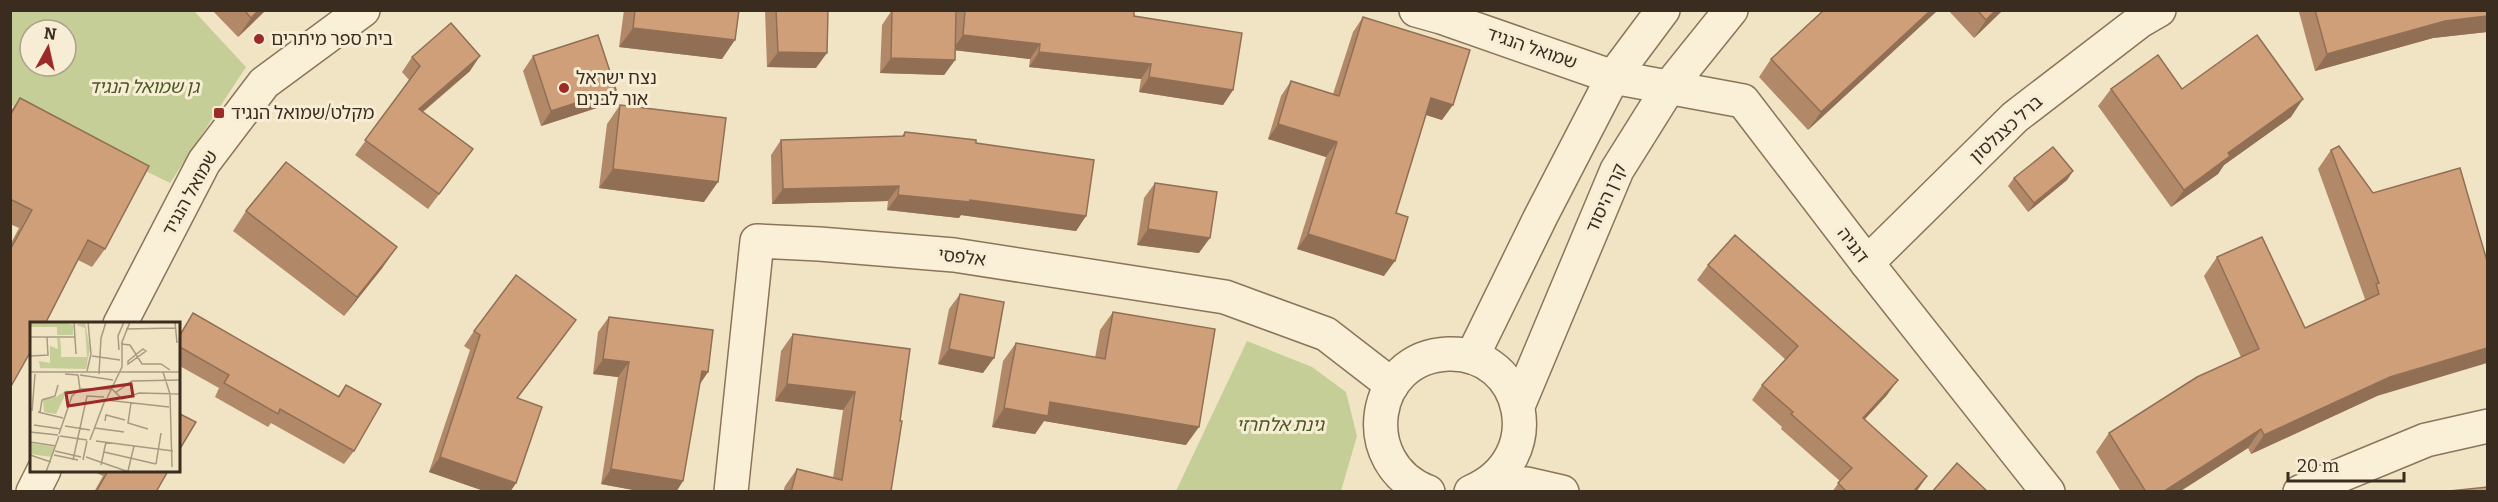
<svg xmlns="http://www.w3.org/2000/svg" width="2498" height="502" font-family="Bitter,'Noto Sans Hebrew',serif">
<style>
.green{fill:#c6ce97;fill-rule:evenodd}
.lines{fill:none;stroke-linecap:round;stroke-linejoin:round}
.minor-casing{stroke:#8b755a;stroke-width:36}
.minor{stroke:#faf0d8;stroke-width:33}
.wall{fill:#b28968}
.shaded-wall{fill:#916f55}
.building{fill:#cf9f79;stroke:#916f55;stroke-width:1.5}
.poi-dot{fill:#9c2a28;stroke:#f7edd4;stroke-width:2}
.labels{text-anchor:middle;stroke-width:6;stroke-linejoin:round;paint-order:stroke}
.poi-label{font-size:18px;fill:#3a2c1e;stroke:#f7edd4;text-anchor:start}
.street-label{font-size:18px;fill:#3a2c1e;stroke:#f7edd4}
.park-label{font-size:18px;font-style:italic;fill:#495724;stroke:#f7edd4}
.inset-road{fill:none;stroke:#a79a82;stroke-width:1.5}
.view{fill:#9c2a28;fill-opacity:0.15;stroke:#9c2a28;stroke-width:3}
.inset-edge{fill:none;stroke:#3a2c1e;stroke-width:3}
</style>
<rect width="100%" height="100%" fill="#f0e4c4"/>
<g class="green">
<path d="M10,11H194L246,67L170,183L11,105ZM30,30H66V66H30Z"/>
<path d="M1247,341L1312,367L1346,392L1357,436L1341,491H1176Z"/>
</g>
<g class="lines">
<defs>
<g id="minor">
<path d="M1416,10L1441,17L1613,77L1743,101L1867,263L2048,492"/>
<path d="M1867,263L2015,117L2140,21L2159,10"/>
<path d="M120,324L204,162L264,83L363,10"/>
<path d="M1472,357L1541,216L1613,77L1663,10"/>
<path d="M1518,406L1617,170L1669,87L1731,10"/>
<path d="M1488,485L1527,484L1562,492"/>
<path d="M33,492L44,470"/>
<path d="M731,492L757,241L819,244L954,255L1225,297L1326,334L1392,385"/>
<path d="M1428,492C1355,464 1370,357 1448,354C1525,351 1550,459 1471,492"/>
<path d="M2300,492L2426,440L2488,426"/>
</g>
</defs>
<use href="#minor" class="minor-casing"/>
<use href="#minor" class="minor"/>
</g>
<g class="wall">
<path d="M212,10H266L238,37Z"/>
<path d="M624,10H739L722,59L619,47Z"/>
<path d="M765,10H828L816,68L767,67Z"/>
<path d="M892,10L956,11L955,21L957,10H1134V16L1233,90L1223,105L1139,92L1141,79L1029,67L1030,59L955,50V60L944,75L880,73L882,25Z"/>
<path d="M1938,10L1808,130L1759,77L1771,59Z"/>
<path d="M1948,10H2003L1974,38Z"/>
<path d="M2300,10H2487V32L2433,38L2315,71L2299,12Z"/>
<path d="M1363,17L1442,120L1426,115L1396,213L1384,276L1297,249L1326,157L1268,139L1281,96L1291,81L1333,94L1353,32Z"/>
<path d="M533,56L616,90L606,105L541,126L523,71Z"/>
<path d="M412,57L470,71L423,112L473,149L428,209L355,155L410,81L402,72Z"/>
<path d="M2111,89H2182L2291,117L2224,165L2218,174L2171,207L2098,106Z"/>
<path d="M20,98L105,249L92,267L78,260L10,388V245L19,228L10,224V112Z"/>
<path d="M620,105L704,202L599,188L607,124Z"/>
<path d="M905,132L976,143L1086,216L1076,231L961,215L959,218L887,210L888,201L772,204L771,155L781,140L902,136Z"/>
<path d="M2331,150L2373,193L2460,168L2377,396L2251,454L2248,448L2179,492H2121L2096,452L2109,433L2241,357L2204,276L2217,257L2305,328L2363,301L2365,299L2318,169Z"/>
<path d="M2073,171L2067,180L2028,212L2008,186L2014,178Z"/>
<path d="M1155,183L1199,253L1137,245L1144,198Z"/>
<path d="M246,211L383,267L344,316L233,231Z"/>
<path d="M1708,265L1887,395L1864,420L1927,476L1916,492H1832L1840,481L1781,429L1782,427L1752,400L1762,385L1786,360L1697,280Z"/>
<path d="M960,294L983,373L938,364L949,309Z"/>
<path d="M1113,312L1186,445L1044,421L1035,434L992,427L1003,361L1016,343L1095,358L1100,330Z"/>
<path d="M193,313L338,396L346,385L354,451L344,464L271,423L268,427L215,397L219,388L178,365V336Z"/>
<path d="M609,317L708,372L699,384L683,481L676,492H644L601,484L618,377L593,374L598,332Z"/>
<path d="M474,331L565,335L517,398L516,483L510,492H487L429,472L470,350L464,346Z"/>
<path d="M793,334L910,349L891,491L892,492H783L785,486L797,469L833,478L843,410L775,401L781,351Z"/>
<path d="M92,471H168L156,492H94L103,476Z"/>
</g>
<g class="shaded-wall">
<path d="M259,10H266L238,37L251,18Z"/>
<path d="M1931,10H1938L1808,130L1821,112Z"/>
<path d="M1996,10H2003L1974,38L1986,20Z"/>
<path d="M2487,16V32L2433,38L2315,71L2327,54L2445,21Z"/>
<path d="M633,28L735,40L722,59L619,47Z"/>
<path d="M963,35L1040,44L1030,59L952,50Z"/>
<path d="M778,52L827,53L816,68L767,67Z"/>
<path d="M1039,52L1151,64L1141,79L1029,67Z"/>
<path d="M480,56L470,71L408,124L419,109Z"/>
<path d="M891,58L955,60L944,75L880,73Z"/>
<path d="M1149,77L1233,90L1223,105L1139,92Z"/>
<path d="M616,90L606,105L541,126L551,111Z"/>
<path d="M1431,98L1453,105L1442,120L1420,113Z"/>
<path d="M2303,99L2291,117L2224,165L2218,174L2171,207L2184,190L2228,153Z"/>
<path d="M1278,124L1337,142L1326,157L1268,139Z"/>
<path d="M613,169L718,182L704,202L599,188Z"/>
<path d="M2073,171L2067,180L2028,212L2034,203Z"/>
<path d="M899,186L888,201L772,204L783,189Z"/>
<path d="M898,195L970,200L1086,216L1076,231L961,215L959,218L887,210Z"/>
<path d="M1148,229L1210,238L1199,253L1137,245Z"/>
<path d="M1308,234L1395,261L1384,276L1297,249Z"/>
<path d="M397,247L383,267L344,316L357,297Z"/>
<path d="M576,320L565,335L506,413L517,398Z"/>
<path d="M2487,348V363L2377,396L2251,454L2264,435L2390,377Z"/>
<path d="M949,349L994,358L983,373L938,364Z"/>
<path d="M603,359L629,362L618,377L593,374Z"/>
<path d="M702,371L708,372L698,387Z"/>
<path d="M1898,380L1887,395L1852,433L1863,418Z"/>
<path d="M787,384L855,392L843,410L775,401Z"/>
<path d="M1050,402L1199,427L1186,445L1044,421L1035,434L992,427L1004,408Z"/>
<path d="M2261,429L2248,448L2179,492H2163Z"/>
<path d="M440,457L516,483L510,492H487L429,472Z"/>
<path d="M611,469L683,481L676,492H644L601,484Z"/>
<path d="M1927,476L1916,492H1913Z"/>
</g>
<g class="building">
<path d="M244,10H259L251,18Z"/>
<path d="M635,10H739L735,40L633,28Z"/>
<path d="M776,10H828L827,53L778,52Z"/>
<path d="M892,10L956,11L955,60L891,58Z"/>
<path d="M965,10H1134V16L1242,33L1233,90L1149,77L1151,64L1039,52L1040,44L963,35Z"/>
<path d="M1824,10H1931L1821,112L1771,59Z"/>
<path d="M1977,10H1996L1986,20Z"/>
<path d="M2315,10H2487V16L2445,21L2327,54Z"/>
<path d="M1363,17L1470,50L1453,105L1431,98L1396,213L1408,217L1395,261L1308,234L1337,142L1278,124L1291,81L1339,96Z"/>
<path d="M451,23L480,56L419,109L473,149L439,194L365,140L420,66L412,57Z"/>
<path d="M598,35L616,90L551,111L533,56Z"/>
<path d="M2257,35L2303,99L2228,153L2230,156L2184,190L2111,89L2158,55L2182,89Z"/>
<path d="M20,98L149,166L105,249L88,240L45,324H32V349L10,388V250L32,210L10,199V116Z"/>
<path d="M620,105L726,118L718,182L613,169Z"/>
<path d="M905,132L976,140V143L1094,160L1086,216L970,200V202L898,195L899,186L783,189L781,140L904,136Z"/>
<path d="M2339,146L2373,193L2460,168L2487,261V348L2390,377L2264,435L2261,429L2163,492H2146L2109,433L2197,377L2259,349L2217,257L2262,237L2305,328L2379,294L2376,284L2379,283L2331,150Z"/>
<path d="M2053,147L2073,171L2034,203L2014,178Z"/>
<path d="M286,162L397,247L357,297L246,211Z"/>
<path d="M1155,183L1217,192L1210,238L1148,229Z"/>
<path d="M1735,235L1898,380L1863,418L1927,476L1913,492H1847L1838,483L1852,468L1791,414L1793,412L1762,385L1798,346L1708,265Z"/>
<path d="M516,275L576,320L517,398L542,407L516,483L440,457L480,335L474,331Z"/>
<path d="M960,294L1004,302L994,358L949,349Z"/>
<path d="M1113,312L1215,329L1199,427L1050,402L1048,416L1004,408L1016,343L1105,359Z"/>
<path d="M193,313L339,397L346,385L381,404L354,451L280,409L278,414L224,383L229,375L178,346V339Z"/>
<path d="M609,317L713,330L708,372L702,371L683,481L611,469L629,362L603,359Z"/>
<path d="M793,334L910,349L900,421H902L891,491L892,492H791L797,469L842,480L855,392L787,384Z"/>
<path d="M178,413L196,422L178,452Z"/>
<path d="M1957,463L1988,492H1932Z"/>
<path d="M108,471H168L156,492H96Z"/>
<path d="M2487,487V492H2440Z"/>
</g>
<g class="poi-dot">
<circle cx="259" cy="39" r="6"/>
<circle cx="564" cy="88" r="6"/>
<rect x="213" y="107" width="12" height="12" rx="3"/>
</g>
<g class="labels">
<g class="poi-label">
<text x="271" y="45">בית ספר מיתרים</text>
<text x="576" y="84">נצח ישראל<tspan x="576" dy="21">אור לבנים</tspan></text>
<text x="231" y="119">מקלט/שמואל הנגיד</text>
</g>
<g class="street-label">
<text transform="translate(1532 48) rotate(19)" y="6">שמואל הנגיד</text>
<text transform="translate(2006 129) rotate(-42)" y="6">ברל כצנלסון</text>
<text transform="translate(190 193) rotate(-61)" y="6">שמואל הנגיד</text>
<text transform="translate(1606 198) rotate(-66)" y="6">קרן היסוד</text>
<text transform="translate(1853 245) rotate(53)" y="6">דגניה</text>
<text transform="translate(962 257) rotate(7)" y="6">אלפסי</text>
</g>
<g class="park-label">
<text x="144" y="93">גן שמואל הנגיד</text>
<text x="1280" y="431">גינת אלחרזי</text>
</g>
</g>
<g transform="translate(30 322)">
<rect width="150" height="150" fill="#f0e4c4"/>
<path d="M0,0H35L43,3V13H27V5H0ZM55,0L60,27L56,47L10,46L9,39L20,41V24L28,27L27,16H30L31,25H44H31V35H57L55,6L46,3ZM37,68L43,71L35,73L26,92L14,90L13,76L26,75ZM0,121L25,125L22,135L0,132Z" fill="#c6ce97"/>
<path class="inset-road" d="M44,0L46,32M145,0L147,21M96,7L146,6M0,15H45M91,22L100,23L112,42H131L140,48M113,27L116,29L98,42V39ZM89,28L88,14L94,0M0,34L18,33L17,15M62,34L90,38M57,49L61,32L58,0M0,50H150M133,50L140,72L142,145M35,52L48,53L50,67M69,52L71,16L76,0M50,53L83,58M85,71L102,59L150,58M77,76L92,45V20L100,0M76,78L139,85M101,81L98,101L118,107M2,89L5,52M8,90L33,96M10,90L12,78L25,74L28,63M75,99L76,93L95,98M4,103L31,107M35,104L60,108M65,106L94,110M0,110L28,113M29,112L42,74L50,67H82L92,77L109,71L150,72M30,114L57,118M60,118L75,78M66,119L143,129M0,120L26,124M25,129L51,135M74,130L126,142M0,133L21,140M24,133L48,138M54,133L53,138L57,119M56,135L99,150M43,138L57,74L74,75M126,142L131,111M71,143L76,120M98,149L104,124M16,150L29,114"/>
<path class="view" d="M101,62L103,74L38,84L36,71Z"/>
<rect width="150" height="150" class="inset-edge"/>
</g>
<rect width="2498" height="502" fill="none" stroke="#3a2c1e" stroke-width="24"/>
<g transform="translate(48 48) rotate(8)"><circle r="28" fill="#f7edd4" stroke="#aba08b" stroke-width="1.5"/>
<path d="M0-4.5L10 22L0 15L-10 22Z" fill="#9c2a28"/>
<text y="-9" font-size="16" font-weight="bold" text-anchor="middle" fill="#3a2c1e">N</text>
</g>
<path d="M2288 472v9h116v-9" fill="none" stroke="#3a2c1e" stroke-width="3"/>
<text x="2297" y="472" font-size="18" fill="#3a2c1e" stroke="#f7edd4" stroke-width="4.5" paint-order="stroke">20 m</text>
</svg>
